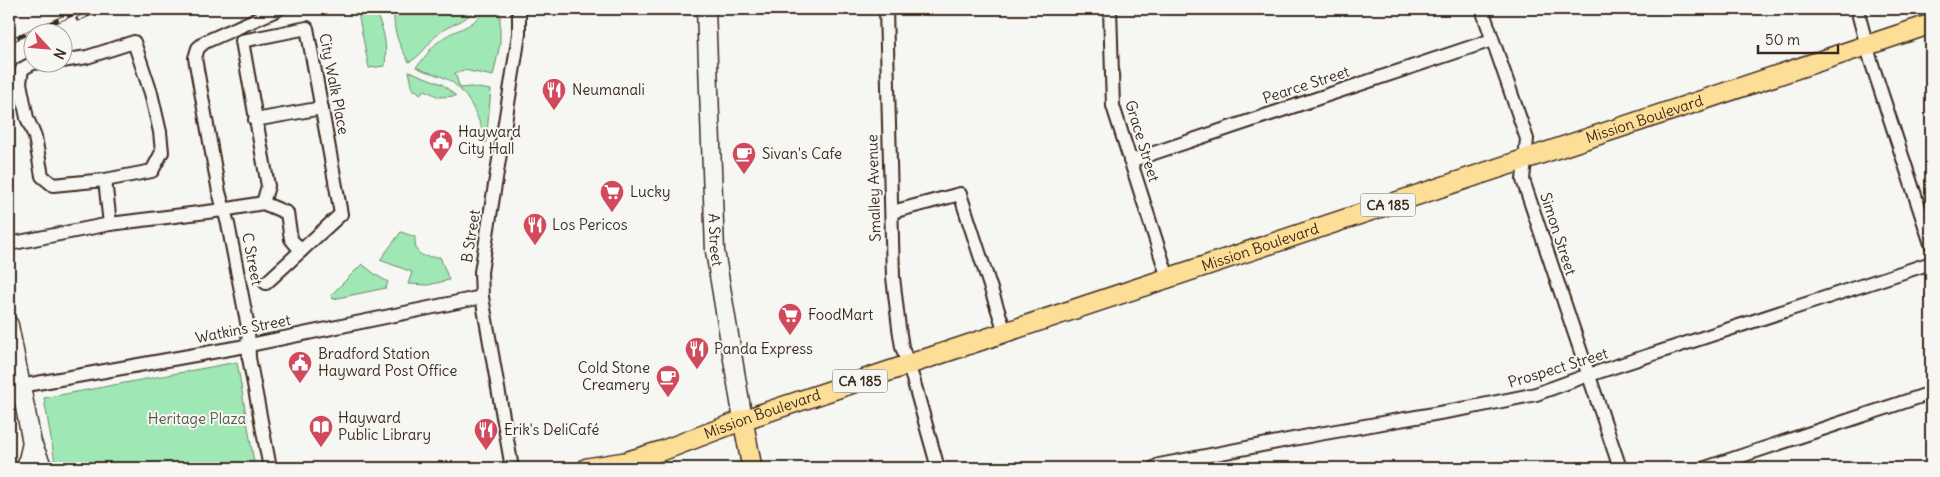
<svg xmlns="http://www.w3.org/2000/svg" width="1940" height="477" font-family="Delius,sans-serif">
<style>
.green{fill:#9fe7b5;stroke:#6d886a}
.lines{fill:none;stroke-linecap:round;stroke-linejoin:round}
.street-casing{stroke:#3b2a1e;stroke-width:16}
.secondary-casing{stroke:#3b2a1e;stroke-width:21}
.primary-casing{stroke:#3b2a1e;stroke-width:22}
.street{stroke:#f6f6f2;stroke-width:12}
.secondary{stroke:#f6f6f2;stroke-width:18}
.primary{stroke:#fcde96;stroke-width:19}
.rail-casing{stroke:#3b2a1e;stroke-width:5}
.rail{stroke:#f6f6f2;stroke-width:3;stroke-dasharray:9;stroke-linecap:butt}
.labels{text-anchor:middle;stroke-width:4;stroke-linejoin:round;paint-order:stroke}
.shield{fill:#f6f6f2;stroke:#73675e;stroke-width:1}
.shield-label{font-size:14px;font-weight:bold;fill:#3b2a1e}
.street-label{font-size:15px;fill:#3b2a1e;stroke:#f6f6f2}
.poi-label{font-size:15px;fill:#3b2a1e;stroke:#f6f6f2;text-anchor:start}
.park-label{font-size:15px;fill:#545944;stroke:#f6f6f2}
</style>
<rect width="100%" height="100%" fill="#f6f6f2"/>
<filter id="ink" filterUnits="userSpaceOnUse"><feTurbulence type="fractalNoise" baseFrequency=".02" numOctaves="2"/><feDisplacementMap in="SourceGraphic" scale="10" xChannelSelector="R" yChannelSelector="G"/><feConvolveMatrix kernelMatrix="1 2 1 2 8 2 1 2 1" color-interpolation-filters="sRGB"/></filter>
<g filter="url(#ink)">
<g class="green">
<path d="M394,9H476C463,24 450,23 437,35C427,44 422,56 409,62C398,43 393,32 394,9Z"/>
<path d="M485,9H500V44L493,76L464,70L455,73L460,88L471,87L491,90L486,143C480,120 470,94 449,80C439,74 426,73 416,67C425,59 429,49 437,43C454,27 470,32 485,9Z"/>
<path d="M374,11C385,28 387,46 385,66L369,68L358,13Z"/>
<path d="M409,71L442,84L456,96L439,97L425,90L420,94L416,90H413Z"/>
<path d="M401,232L415,237C414,258 425,257 440,257L449,280L428,285L408,284L412,272L380,260Z"/>
<path d="M362,264L376,275L388,282L386,288L333,299L331,295Z"/>
<path d="M237,362L255,468H56L44,398Z"/>
</g>
<g class="lines">
<defs>
<g id="street">
<path d="M886,9L893,277L899,328L902,347L913,379L938,468"/>
<path d="M1110,9L1113,106L1168,278"/>
<path d="M1482,9L1527,139L1523,180L1620,468"/>
<path d="M1857,9L1871,61L1931,244"/>
<path d="M42,62L33,63L22,69L20,83L27,118L35,137L42,176L53,185L105,180L152,171L162,152L160,132L151,93L134,42L87,57L62,61"/>
<path d="M255,120L322,108"/>
<path d="M1130,161L1492,40"/>
<path d="M105,180L110,224"/>
<path d="M263,203L268,186L242,41L307,28L341,214L266,283"/>
<path d="M892,212L960,194L1005,332"/>
<path d="M9,244L110,224L223,210L263,203L287,213L291,239L301,251"/>
<path d="M9,388L240,347L482,297"/>
<path d="M270,468L249,358L248,327L228,224L219,192L195,58L198,48L205,42L279,9"/>
<path d="M512,468L482,297L481,272L515,60L519,34V9"/>
<path d="M1154,468L1159,465L1319,434L1468,408L1536,394L1580,378L1931,263"/>
<path d="M1705,468L1931,393"/>
</g>
<g id="secondary">
<path id="s1" d="M706,9L715,251L743,420"/>
<path d="M9,325L32,443L43,468"/>
<path d="M26,468L32,443"/>
</g>
<g id="primary">
<path d="M743,420L752,468"/>
<path id="s2" d="M587,468L625,462L664,450L743,420L922,360L1931,24"/>
</g>
</defs>
<use href="#street" class="street-casing"/>
<use href="#secondary" class="secondary-casing"/>
<use href="#primary" class="primary-casing"/>
<use href="#street" class="street"/>
<use href="#secondary" class="secondary"/>
<use href="#primary" class="primary"/>
<defs>
<g id="rail">
<path d="M78,19L101,9"/>
<path d="M9,41L84,9"/>
</g>
</defs>
<use href="#rail" class="rail-casing"/>
<use href="#rail" class="rail"/>
</g>
</g>
<defs>
<symbol id="restaurant-pin" viewBox="-11 -11 22 30"><path d="M0 17L-7.5 6A9.5 9.5 0 1 1 7.5 6Z" fill="#d1495b" stroke="#f6f6f2"/><path d="M-5-6h1v4h1v-4h1v4h1v-4h1v5L-1.5 .5V6h-2V.5L-5-1ZM5-6V6H3V1.5H1.5Q1.5-4 5-6Z" fill="#fff"/></symbol>
<symbol id="civic-pin" viewBox="-11 -11 22 30"><path d="M0 17L-7.5 6A9.5 9.5 0 1 1 7.5 6Z" fill="#d1495b" stroke="#f6f6f2"/><path d="M-.6-6.5H3V-4.5H.6V-3L4-1V1h2V6H-6V1h2V-1L-.6-3ZM-1.2 2.5V6h2.4V2.5Z" fill="#fff"/></symbol>
<symbol id="cafe-pin" viewBox="-11 -11 22 30"><path d="M0 17L-7.5 6A9.5 9.5 0 1 1 7.5 6Z" fill="#d1495b" stroke="#f6f6f2"/><path d="M-5.5-4.5H6V0H3Q3 3.5 0 3.5H-2.5Q-5.5 3.5-5.5 0ZM3-3.2v2h1.7v-2ZM-6 4.5H4V6H-6Z" fill="#fff"/></symbol>
<symbol id="supermarket-pin" viewBox="-11 -11 22 30"><path d="M0 17L-7.5 6A9.5 9.5 0 1 1 7.5 6Z" fill="#d1495b" stroke="#f6f6f2"/><path d="M-6-5.5h2.5l.6 2H6L4.5 2H-2.5L-4.4-4H-6ZM-1.5 3.2a1.3 1.3 0 1 0 .1 0ZM3 3.2a1.3 1.3 0 1 0 .1 0Z" fill="#fff"/></symbol>
<symbol id="library-pin" viewBox="-11 -11 22 30"><path d="M0 17L-7.5 6A9.5 9.5 0 1 1 7.5 6Z" fill="#d1495b" stroke="#f6f6f2"/><path d="M-6-4Q-3-5.5-.7-3.5V5Q-3 3-6 4ZM6-4Q3-5.5 .7-3.5V5Q3 3 6 4Z" fill="#fff"/></symbol>
</defs>
<g fill-rule="evenodd">
<use href="#restaurant-pin" x="540" y="76" width="28" height="38"/>
<use href="#civic-pin" x="427" y="127" width="28" height="38"/>
<use href="#cafe-pin" x="730" y="140" width="28" height="38"/>
<use href="#supermarket-pin" x="598" y="178" width="28" height="38"/>
<use href="#restaurant-pin" x="521" y="211" width="28" height="38"/>
<use href="#supermarket-pin" x="776" y="301" width="28" height="38"/>
<use href="#restaurant-pin" x="683" y="335" width="28" height="38"/>
<use href="#civic-pin" x="286" y="349" width="28" height="38"/>
<use href="#cafe-pin" x="654" y="363" width="28" height="38"/>
<use href="#library-pin" x="307" y="413" width="28" height="38"/>
<use href="#restaurant-pin" x="472" y="416" width="28" height="38"/>
</g>
<g class="labels">
<g class="shield">
<rect x="1360.5" y="193.5" width="55" height="23" rx="4"/>
<rect x="832.5" y="369.5" width="55" height="23" rx="4"/>
</g>
<g class="shield-label">
<text x="1388" y="210">CA 185</text>
<text x="860" y="386">CA 185</text>
</g>
<g class="street-label">
<text transform="translate(334 84) rotate(79)" y="5">City Walk Place</text>
<text transform="translate(1306 85) rotate(-18)" y="5">Pearce Street</text>
<text dy="5" stroke="none"><textPath href="#s2" startOffset="1114">Mission Boulevard</textPath></text>
<text transform="translate(1142 141) rotate(73)" y="5">Grace Street</text>
<text transform="translate(874 188) rotate(-92)" y="5">Smalley Avenue</text>
<text transform="translate(1558 234) rotate(72)" y="5">Simon Street</text>
<text transform="translate(471 236) rotate(-81)" y="5">B Street</text>
<text dy="5" stroke="none"><textPath href="#s1" startOffset="231">A Street</textPath></text>
<text dy="5" stroke="none"><textPath href="#s2" startOffset="709">Mission Boulevard</textPath></text>
<text transform="translate(252 259) rotate(79)" y="5">C Street</text>
<text transform="translate(243 329) rotate(-11)" y="5">Watkins Street</text>
<text transform="translate(1558 368) rotate(-17)" y="5">Prospect Street</text>
<text dy="5" stroke="none"><textPath href="#s2" startOffset="184">Mission Boulevard</textPath></text>
</g>
<g class="poi-label">
<text x="572" y="95">Neumanali</text>
<text x="458" y="137">Hayward<tspan x="458" dy="17">City Hall</tspan></text>
<text x="762" y="159">Sivan's Cafe</text>
<text x="630" y="197">Lucky</text>
<text x="552" y="230">Los Pericos</text>
<text x="808" y="320">FoodMart</text>
<text x="714" y="354">Panda Express</text>
<text x="318" y="359">Bradford Station<tspan x="318" dy="17">Hayward Post Office</tspan></text>
<text x="650" y="373" text-anchor="end">Cold Stone<tspan x="650" dy="17">Creamery</tspan></text>
<text x="338" y="423">Hayward<tspan x="338" dy="17">Public Library</tspan></text>
<text x="504" y="435">Erik's DeliCafé</text>
</g>
<g class="park-label">
<text x="197" y="424">Heritage Plaza</text>
</g>
</g>
<rect width="1940" height="477" fill="none" stroke="#f6f6f2" stroke-width="30"/>
<rect x="15" y="15" width="1910" height="447" fill="none" stroke="#3b2a1e" stroke-width="2" filter="url(#ink)"/>
<g transform="translate(48 48) rotate(116)"><circle r="24" fill="#f6f6f2" stroke="#aba49d"/>
<path d="M0-4L9 19L0 12L-9 19Z" fill="#d1495b"/>
<text y="-8" font-size="14" font-weight="bold" text-anchor="middle" fill="#3b2a1e">N</text>
</g>
<path d="M1758 45v8h80v-8" fill="none" stroke="#3b2a1e" stroke-width="2.5"/>
<text x="1765" y="45" font-size="15" fill="#3b2a1e" stroke="#f6f6f2" stroke-width="4" paint-order="stroke">50 m</text>
</svg>
